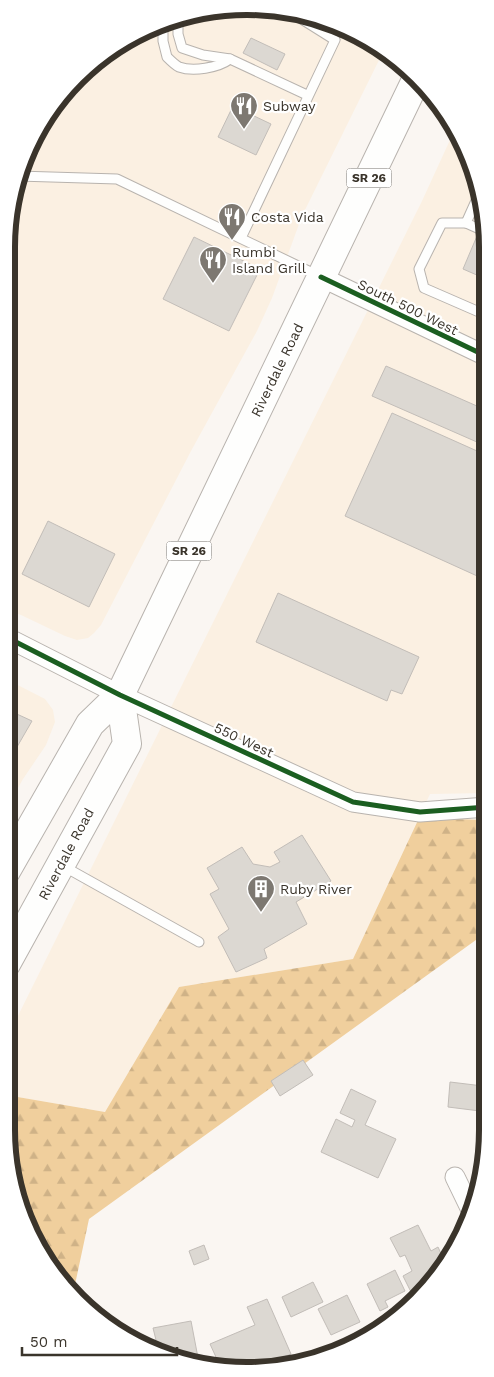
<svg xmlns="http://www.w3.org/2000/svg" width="494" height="1377" font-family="'Work Sans',sans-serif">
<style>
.built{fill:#fbf0e2}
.forest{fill:url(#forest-firs)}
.building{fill:#dcd8d2;stroke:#c2bdb8}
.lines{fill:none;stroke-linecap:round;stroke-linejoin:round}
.service-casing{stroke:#b8b3ae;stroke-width:11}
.minor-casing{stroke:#b8b3ae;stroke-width:21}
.primary-casing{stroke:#b8b3ae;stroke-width:30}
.service{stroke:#fefefd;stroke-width:9}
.minor{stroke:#fefefd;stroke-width:19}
.primary{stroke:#fefefd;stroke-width:28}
.cycleway-casing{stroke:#fff;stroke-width:8}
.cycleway{stroke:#1b5e20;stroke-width:5}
.labels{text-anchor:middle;stroke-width:4.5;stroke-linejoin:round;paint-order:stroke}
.shield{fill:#fff;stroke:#75716b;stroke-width:1}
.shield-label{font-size:12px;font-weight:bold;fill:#3a342b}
.poi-label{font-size:14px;fill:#3a342b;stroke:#fff;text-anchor:start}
.street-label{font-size:14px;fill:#3a342b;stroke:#fff}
.rim{fill:none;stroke:#3a342b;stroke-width:6}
</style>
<defs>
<pattern id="forest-firs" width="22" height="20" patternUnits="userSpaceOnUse" patternTransform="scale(1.25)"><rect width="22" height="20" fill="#f0cf9d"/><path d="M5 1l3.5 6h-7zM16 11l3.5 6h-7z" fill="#cfb287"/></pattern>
</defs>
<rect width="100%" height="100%" fill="#faf6f2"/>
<g class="built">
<path d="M216,8L310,15L381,47L384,50L302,216L272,298L257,331L191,451L101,625L94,633L88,638L77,640L65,636L21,615L6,610V247L15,184L56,100L127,38Z"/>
<path d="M455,129L463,141L486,215L487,793L430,794L353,959L179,987L105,1112L6,1095V1040L422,201Z"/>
<path d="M6,679L45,699L53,710L55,722L46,745L23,779L6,809Z"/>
</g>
<path class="forest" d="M419,818L487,820V932L89,1219L73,1294L66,1289L19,1208L6,1130V1095L105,1112L179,987L353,959Z"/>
<g class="building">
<path d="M251,38L285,54L277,70L243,53Z"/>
<path d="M233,106L271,124L256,155L218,137Z"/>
<path d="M477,236L486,239V279L463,269Z"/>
<path d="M194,237L260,269L229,331L163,299Z"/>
<path d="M386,366L486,410V446L372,396Z"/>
<path d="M392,413L486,455V580L345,516Z"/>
<path d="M48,521L115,554L89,607L22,574Z"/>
<path d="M278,593L419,657L402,694L391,690L387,701L256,642Z"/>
<path d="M6,709L32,721L6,766Z"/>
<path d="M302,835L331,881L296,902L307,924L264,949L267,958L236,972L218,937L229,929L210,894L219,889L207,868L242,847L253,864L270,867L280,862L274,852Z"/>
<path d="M303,1060L313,1075L280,1096L271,1081Z"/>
<path d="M450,1082L483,1086L480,1111L448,1107Z"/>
<path d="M351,1089L376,1101L365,1125L396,1139L378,1178L321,1152L336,1119L352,1127L355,1120L340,1113Z"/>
<path d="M418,1225L431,1251L438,1247L445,1262L438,1276L433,1282L411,1292L403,1276L412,1271L405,1255L400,1257L390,1238Z"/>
<path d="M204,1245L209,1259L194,1265L189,1251Z"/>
<path d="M395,1270L405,1291L385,1301L388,1307L380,1311L367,1284Z"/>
<path d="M313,1282L323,1302L291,1317L282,1297Z"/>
<path d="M347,1295L360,1322L331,1335L318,1309Z"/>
<path d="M267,1299L291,1354L259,1367L221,1368L210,1344L255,1325L247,1307Z"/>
<path d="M191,1321L199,1363L139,1343L156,1340L153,1328Z"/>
</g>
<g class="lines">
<defs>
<g id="service">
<path d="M178,21V34L182,48L203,55L230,59L307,95"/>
<path d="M163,26V41L167,57C170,60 175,65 179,67C193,72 218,68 230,59"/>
<path d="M18,176L117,179L319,276"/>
<path d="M479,194L466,223L486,232"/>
<path d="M466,223H442L419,269L424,288L486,315"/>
<path d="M241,238L335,40L292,13"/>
<path d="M63,866L199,942"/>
</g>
<g id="minor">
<path d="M321,277L486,356"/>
<path d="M6,637L120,695L353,802L420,812L487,807"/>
<path d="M455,1177L471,1210"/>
</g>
<g id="primary">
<path d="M6,871L90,724L120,695L417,78"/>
<path d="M6,964L127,744L120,695"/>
</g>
</defs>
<use href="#service" class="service-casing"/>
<use href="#minor" class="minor-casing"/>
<use href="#primary" class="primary-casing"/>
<use href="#service" class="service"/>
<use href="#minor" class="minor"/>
<use href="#primary" class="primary"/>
<defs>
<g id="cycleway">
<path d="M321,277L486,356"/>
<path d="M6,637L120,695L353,802L420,812L487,807"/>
</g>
</defs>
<use href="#cycleway" class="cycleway-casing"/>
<use href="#cycleway" class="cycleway"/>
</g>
<defs>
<symbol id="restaurant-pin" viewBox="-11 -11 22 30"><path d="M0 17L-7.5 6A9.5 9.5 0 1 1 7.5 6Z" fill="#7d7871" stroke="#fff"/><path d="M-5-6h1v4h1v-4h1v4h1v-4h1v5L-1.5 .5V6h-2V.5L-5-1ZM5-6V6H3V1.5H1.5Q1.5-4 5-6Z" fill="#fff"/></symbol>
<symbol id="building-pin" viewBox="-11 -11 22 30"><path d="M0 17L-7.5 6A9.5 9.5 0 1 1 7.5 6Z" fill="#7d7871" stroke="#fff"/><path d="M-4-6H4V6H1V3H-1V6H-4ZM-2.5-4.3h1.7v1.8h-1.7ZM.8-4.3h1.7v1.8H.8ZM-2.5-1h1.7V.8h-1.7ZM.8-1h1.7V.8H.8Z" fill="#fff"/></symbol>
</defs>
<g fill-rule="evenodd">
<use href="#restaurant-pin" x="228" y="90" width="32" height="43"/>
<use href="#restaurant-pin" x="216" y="201" width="32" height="43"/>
<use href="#restaurant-pin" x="197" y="244" width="32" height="43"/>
<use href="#building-pin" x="245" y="873" width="32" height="43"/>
</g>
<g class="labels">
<g class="shield">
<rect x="346.5" y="168.5" width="45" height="19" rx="4"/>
<rect x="166.5" y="541.5" width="45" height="19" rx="4"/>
</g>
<g class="shield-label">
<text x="369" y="182">SR 26</text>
<text x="189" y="555">SR 26</text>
</g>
<g class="poi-label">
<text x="263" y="111">Subway</text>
<text x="251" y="222">Costa Vida</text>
<text x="232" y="257">Rumbi<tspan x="232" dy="16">Island Grill</tspan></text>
<text x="280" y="894">Ruby River</text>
</g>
<g class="street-label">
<text transform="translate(408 307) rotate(26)" y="5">South 500 West</text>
<text transform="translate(277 370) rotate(-64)" y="5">Riverdale Road</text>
<text transform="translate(244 740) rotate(25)" y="5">550 West</text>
<text transform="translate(66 854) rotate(-62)" y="5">Riverdale Road</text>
</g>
</g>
<path d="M0 0H494V1377H0ZM247 15H247A232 232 0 0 1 479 247V1130A232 232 0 0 1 247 1362H247A232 232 0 0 1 15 1130V247A232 232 0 0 1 247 15Z" fill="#fff" fill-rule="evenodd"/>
<path class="rim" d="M247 15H247A232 232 0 0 1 479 247V1130A232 232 0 0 1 247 1362H247A232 232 0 0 1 15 1130V247A232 232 0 0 1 247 15Z"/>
<path d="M22 1347v8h155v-8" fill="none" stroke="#3a342b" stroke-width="2.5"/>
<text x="30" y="1347" font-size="15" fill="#3a342b" stroke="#ffffff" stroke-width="4" paint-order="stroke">50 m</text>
</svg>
